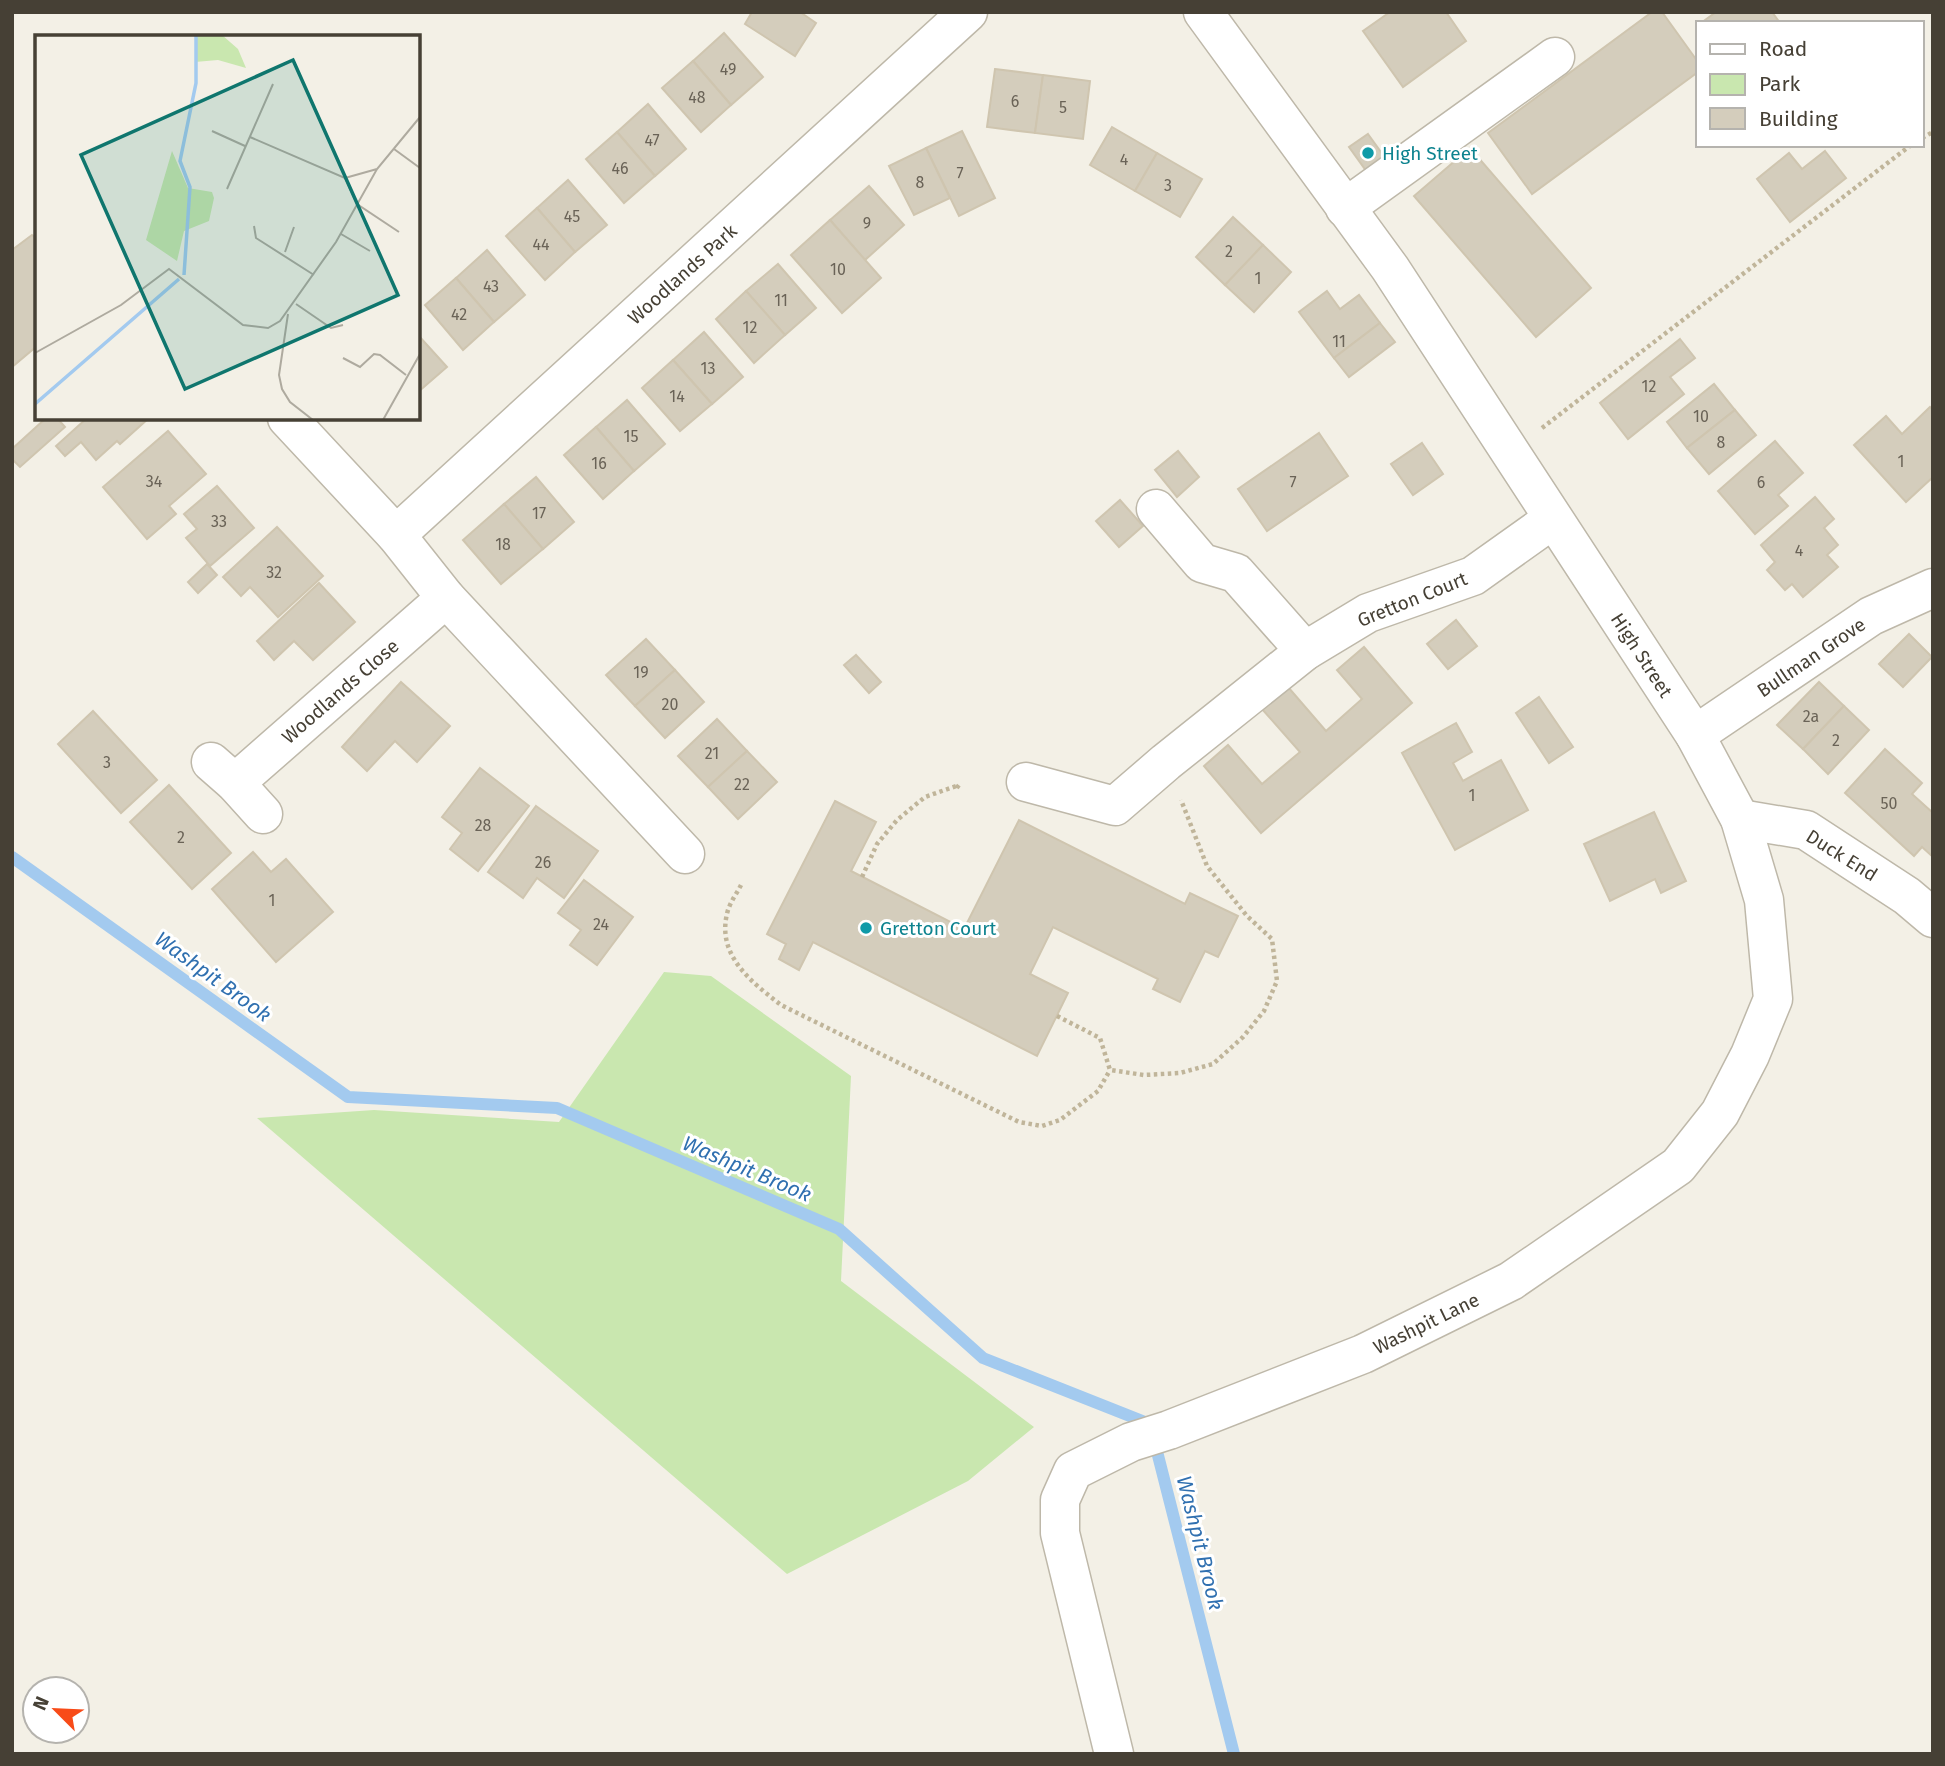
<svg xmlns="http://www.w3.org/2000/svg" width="1945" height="1766" font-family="'Fira Sans',sans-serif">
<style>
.green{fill:#c9e7af}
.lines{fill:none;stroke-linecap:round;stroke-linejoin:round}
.stream{stroke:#a3caef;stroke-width:12}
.building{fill:#d4cdbc;stroke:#cfc5af;stroke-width:2}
.minor-casing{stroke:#beb8a9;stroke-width:41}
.path{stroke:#c0b59a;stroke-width:4.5;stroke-dasharray:3.5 3.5;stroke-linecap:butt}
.minor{stroke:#fff;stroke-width:38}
.culture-dot{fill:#0f9aa8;stroke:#fff;stroke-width:2.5}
.labels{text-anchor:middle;stroke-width:6;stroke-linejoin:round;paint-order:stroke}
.number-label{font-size:16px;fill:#6a6357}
.culture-label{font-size:19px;fill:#0d838f;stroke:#fff;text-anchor:start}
.street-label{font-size:19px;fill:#464035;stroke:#fff}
.water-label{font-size:21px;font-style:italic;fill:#3070b0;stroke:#fff}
.inset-river{fill:none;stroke:#a3caef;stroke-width:3.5}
.inset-road{fill:none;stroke:#aeaa9f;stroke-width:2}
.view{fill:#0f766e;fill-opacity:0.15;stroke:#0f766e;stroke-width:3.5}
.inset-edge{fill:none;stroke:#464035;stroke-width:3.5}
</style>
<rect width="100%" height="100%" fill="#f3f0e6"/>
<path class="green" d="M664,972L711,976L851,1076L841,1281L1034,1427L968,1481L787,1574L257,1118L374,1110L559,1122Z"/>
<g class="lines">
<path class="stream" d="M12,857L348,1097L557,1108L839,1229L983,1358L1150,1424L1234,1754"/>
</g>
<g class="building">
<path d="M752,12H800L816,23L795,56L745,24Z"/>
<path d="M1390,12H1446L1466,41L1403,87L1363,31Z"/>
<path d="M1652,12H1662L1698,62V72L1532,194L1488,133Z"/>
<path d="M1716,12H1772L1780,23H1701Z"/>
<path d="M724,33L763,77L731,105L693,61Z"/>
<path d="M693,61L731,105L701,132L662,88Z"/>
<path d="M995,69L1043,75L1035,133L987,127Z"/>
<path d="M1043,75L1090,81L1083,139L1035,133Z"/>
<path d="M648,104L686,149L655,176L617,132Z"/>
<path d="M1112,127L1157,153L1135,191L1090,165Z"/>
<path d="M962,131L995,198L959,216L926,148Z"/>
<path d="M617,132L655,176L624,203L586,159Z"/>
<path d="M1368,134L1386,159L1367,172L1349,147Z"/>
<path d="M926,148L950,198L914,215L889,166Z"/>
<path d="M1470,148L1591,288L1536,337L1414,196Z"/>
<path d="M1825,151L1846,178L1790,222L1757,179L1789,153L1802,169Z"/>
<path d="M1157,153L1202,179L1180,217L1135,191Z"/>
<path d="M568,180L607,225L575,252L537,208Z"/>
<path d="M869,186L904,225L865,260L830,220Z"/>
<path d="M537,208L575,252L545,280L506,236Z"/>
<path d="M1233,217L1263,245L1225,285L1196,257Z"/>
<path d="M830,220L881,278L842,313L791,255Z"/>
<path d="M32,235L37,239V346L12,367V250Z"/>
<path d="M1263,245L1291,272L1254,312L1225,285Z"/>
<path d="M487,250L525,295L494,322L456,278Z"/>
<path d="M778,264L816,308L785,335L746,291Z"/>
<path d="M456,278L494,322L463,350L425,305Z"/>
<path d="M746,291L785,335L754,363L716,319Z"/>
<path d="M1327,291L1340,309L1359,295L1380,323L1334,358L1299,312Z"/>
<path d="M1380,323L1395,342L1349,377L1334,358Z"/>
<path d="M704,332L743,377L712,404L673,360Z"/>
<path d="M418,335L447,367L418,392Z"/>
<path d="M1680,339L1695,358L1670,377L1684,394L1628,439L1600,403Z"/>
<path d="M673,360L712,404L680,431L642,388Z"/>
<path d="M1714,384L1735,410L1687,448L1667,422Z"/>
<path d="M627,400L665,444L634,471L596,427Z"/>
<path d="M1930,407L1933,410V477L1906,502L1854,445L1886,416L1902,434Z"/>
<path d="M1735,410L1756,435L1709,474L1687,448Z"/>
<path d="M46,418H57L65,427L20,467L12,459V449Z"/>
<path d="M87,418H149L120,444L117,441L96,460L81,442L65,456L56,446Z"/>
<path d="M596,427L634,471L603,499L564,455Z"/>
<path d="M168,431L206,474L169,506L176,514L147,539L103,487Z"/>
<path d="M1319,433L1348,476L1267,531L1238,489Z"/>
<path d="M1775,441L1803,473L1778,495L1788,506L1755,534L1718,491Z"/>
<path d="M1422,443L1443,474L1413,495L1391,464Z"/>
<path d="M1178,451L1199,477L1177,497L1155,470Z"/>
<path d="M536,477L574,522L543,549L504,504Z"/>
<path d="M217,486L254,528L210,566L186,538L197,529L184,514Z"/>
<path d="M1815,497L1834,519L1824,528L1838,545L1827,555L1838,567L1803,597L1792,584L1785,590L1767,570L1775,562L1761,545Z"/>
<path d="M1120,500L1143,526L1119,547L1096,521Z"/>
<path d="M504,504L543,549L501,584L463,540Z"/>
<path d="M277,527L323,576L278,617L250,587L241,596L223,577Z"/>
<path d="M207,564L217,575L198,593L188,582Z"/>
<path d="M319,583L355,622L313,660L294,641L274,660L257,641Z"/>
<path d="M1456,620L1477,646L1448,669L1427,644Z"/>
<path d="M1909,634L1932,657L1903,687L1879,664Z"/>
<path d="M646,639L675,670L635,706L606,675Z"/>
<path d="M1364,647L1412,703L1261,833L1204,766L1228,745L1262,784L1300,752L1262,709L1288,687L1326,731L1362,699L1337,670Z"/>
<path d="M856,655L881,682L869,693L844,665Z"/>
<path d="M675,670L704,702L665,738L635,706Z"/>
<path d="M401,682L450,726L417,762L395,741L367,771L342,747Z"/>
<path d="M1819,682L1844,706L1803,749L1777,725Z"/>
<path d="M1539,697L1573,747L1549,763L1516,713Z"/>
<path d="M1844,706L1869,730L1828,774L1803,749Z"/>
<path d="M93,711L157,780L121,813L58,744Z"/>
<path d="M717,719L747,751L708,787L678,756Z"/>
<path d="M1456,723L1472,752L1453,763L1463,781L1501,760L1528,810L1455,850L1402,753Z"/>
<path d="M1885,749L1922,783L1912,794L1933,813V857L1922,847L1914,856L1845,793Z"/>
<path d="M747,751L777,782L738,819L708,787Z"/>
<path d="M480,768L529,806L478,871L450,849L462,833L442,817Z"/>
<path d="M169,785L231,853L192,889L130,822Z"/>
<path d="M835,801L876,822L851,871L964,929L1019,820L1185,904L1190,893L1238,916L1218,957L1205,951L1180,1002L1153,989L1158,979L1053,927L1030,974L1068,993L1037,1056L813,942L799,970L779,959L786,944L767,934Z"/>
<path d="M536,806L598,851L564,898L537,878L523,898L488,872Z"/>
<path d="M1654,812L1686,881L1661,893L1655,879L1610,901L1584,844Z"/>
<path d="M253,852L271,872L286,859L333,912L276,962L212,889Z"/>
<path d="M584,880L633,917L597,965L570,945L581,930L558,913Z"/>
</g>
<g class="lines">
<defs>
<g id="minor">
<path d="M1345,208L1555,57"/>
<path d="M287,418L396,535L446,598L685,854"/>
<path d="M1156,509L1202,563L1236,573L1305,651"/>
<path d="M396,535L968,12"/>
<path d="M1695,735L1871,616L1933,588"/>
<path d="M211,762L235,783L263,814"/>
<path d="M1026,782L1115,806L1166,762L1305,651L1368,613L1473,576L1553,519"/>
<path d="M235,783L446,598"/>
<path d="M1740,819L1806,830L1907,896L1933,918"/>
<path d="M1114,1754L1060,1533V1500L1073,1471L1131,1442L1169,1430L1363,1354L1511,1281L1678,1166L1720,1113L1750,1055L1773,999L1764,900L1740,819L1695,735L1390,268L1203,12"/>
</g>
</defs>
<use href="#minor" class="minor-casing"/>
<g class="path">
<path d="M1922,138L1933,132"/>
<path d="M1542,428L1911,145"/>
<path d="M862,877L877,844L897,820L925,797L959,785L956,789"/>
<path d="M741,885C737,893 731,901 728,910C715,954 750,981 781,1005L1019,1122L1042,1126L1060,1120L1098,1091L1110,1070"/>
<path d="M1057,1016L1100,1038L1110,1070L1144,1075L1180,1073L1213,1064L1243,1037L1264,1011L1277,981L1272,939L1247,916L1207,866L1181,800"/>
</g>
<use href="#minor" class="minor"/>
</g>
<g class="culture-dot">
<circle cx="1368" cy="153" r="7"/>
<circle cx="866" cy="928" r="7"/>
</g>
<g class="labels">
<g class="number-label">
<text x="728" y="75">49</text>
<text x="697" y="103">48</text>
<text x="1015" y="107">6</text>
<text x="1063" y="113">5</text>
<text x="652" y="146">47</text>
<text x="1124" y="165">4</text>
<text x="620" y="174">46</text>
<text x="960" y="179">7</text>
<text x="920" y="188">8</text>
<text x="1168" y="191">3</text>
<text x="572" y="222">45</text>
<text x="867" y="229">9</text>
<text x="541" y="250">44</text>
<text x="1229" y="257">2</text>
<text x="838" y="275">10</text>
<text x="1258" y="284">1</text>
<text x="491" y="292">43</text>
<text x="781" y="306">11</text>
<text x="459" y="320">42</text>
<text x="750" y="333">12</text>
<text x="1339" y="347">11</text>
<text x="708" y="374">13</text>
<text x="1649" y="392">12</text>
<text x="677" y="402">14</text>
<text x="1701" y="422">10</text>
<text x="631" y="442">15</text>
<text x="1721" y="448">8</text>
<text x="1901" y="467">1</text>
<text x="599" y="469">16</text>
<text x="154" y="487">34</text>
<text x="1293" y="488">7</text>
<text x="1761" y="488">6</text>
<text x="539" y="519">17</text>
<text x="219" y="527">33</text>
<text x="503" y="550">18</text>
<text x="1799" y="556">4</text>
<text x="274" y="578">32</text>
<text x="641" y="678">19</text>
<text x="670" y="710">20</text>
<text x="1811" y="722">2a</text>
<text x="1836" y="746">2</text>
<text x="712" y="759">21</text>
<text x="107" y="768">3</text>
<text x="742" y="790">22</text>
<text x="1472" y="801">1</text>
<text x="1889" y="809">50</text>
<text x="483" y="831">28</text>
<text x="181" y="843">2</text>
<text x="543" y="868">26</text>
<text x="272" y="906">1</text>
<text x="601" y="930">24</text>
</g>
<g class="culture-label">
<text x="1382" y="160">High Street</text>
<text x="880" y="935">Gretton Court</text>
</g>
<g class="street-label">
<text transform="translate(682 274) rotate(-42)" y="7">Woodlands Park</text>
<text transform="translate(1412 599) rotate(-22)" y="7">Gretton Court</text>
<text transform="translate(1642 655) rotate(57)" y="7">High Street</text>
<text transform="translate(1811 657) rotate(-34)" y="7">Bullman Grove</text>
<text transform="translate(340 691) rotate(-41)" y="7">Woodlands Close</text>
<text transform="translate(1842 855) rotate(32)" y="7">Duck End</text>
<text transform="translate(1426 1323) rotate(-26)" y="7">Washpit Lane</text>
</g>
<g class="water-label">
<text transform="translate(213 977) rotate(36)" y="7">Washpit Brook</text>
<text transform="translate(747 1169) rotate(23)" y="7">Washpit Brook</text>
<text transform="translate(1200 1543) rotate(76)" y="7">Washpit Brook</text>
</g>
</g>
<g transform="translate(35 35)">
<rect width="385" height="385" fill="#f3f0e6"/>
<path d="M161,0H187L203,14L211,33L183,25L160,27ZM137,116L153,153L177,157L179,163L174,186L149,196L142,226L111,205Z" fill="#c9e7af"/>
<path class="inset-river" d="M149,240L155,152L145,126L161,48V0M0,369L144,244"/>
<path class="inset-road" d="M177,96L210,111M215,102L310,143L322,169L364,197M359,114L385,133M310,143L342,134M192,154L238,49M219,191L221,203L279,240M306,199L335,216M250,217L259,192M261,269L296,293L308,290M253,279L244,340L247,354L255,367L278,385M0,318L86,270L134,234L208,290L233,293L245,286L301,207L342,134L385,82M308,323L325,332L339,319L345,320L371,340M348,385L385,319"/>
<path class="view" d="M258,25L363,260L150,354L46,120Z"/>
<rect width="385" height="385" class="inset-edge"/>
</g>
<rect width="1945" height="1766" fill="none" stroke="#464035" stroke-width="28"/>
<rect x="1696" y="21" width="228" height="126" fill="#ffffff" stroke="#b5b3ae" stroke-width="2"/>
<rect x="1710" y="44" width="35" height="10" fill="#ffffff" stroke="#b5b3ae" stroke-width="2"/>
<text x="1759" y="56" font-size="21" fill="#464035">Road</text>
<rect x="1710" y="74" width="35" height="21" fill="#c9e7af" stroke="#b5b3ae" stroke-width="2"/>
<text x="1759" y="91" font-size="21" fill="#464035">Park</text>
<rect x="1710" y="108" width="35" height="21" fill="#d4cdbc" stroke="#b5b3ae" stroke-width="2"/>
<text x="1759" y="126" font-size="21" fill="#464035">Building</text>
<g transform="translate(56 1710) rotate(294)"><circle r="33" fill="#ffffff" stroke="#b5b3ae" stroke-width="2"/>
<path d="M0-5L12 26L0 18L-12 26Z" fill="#f84b18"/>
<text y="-10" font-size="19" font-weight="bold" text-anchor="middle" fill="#464035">N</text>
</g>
</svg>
